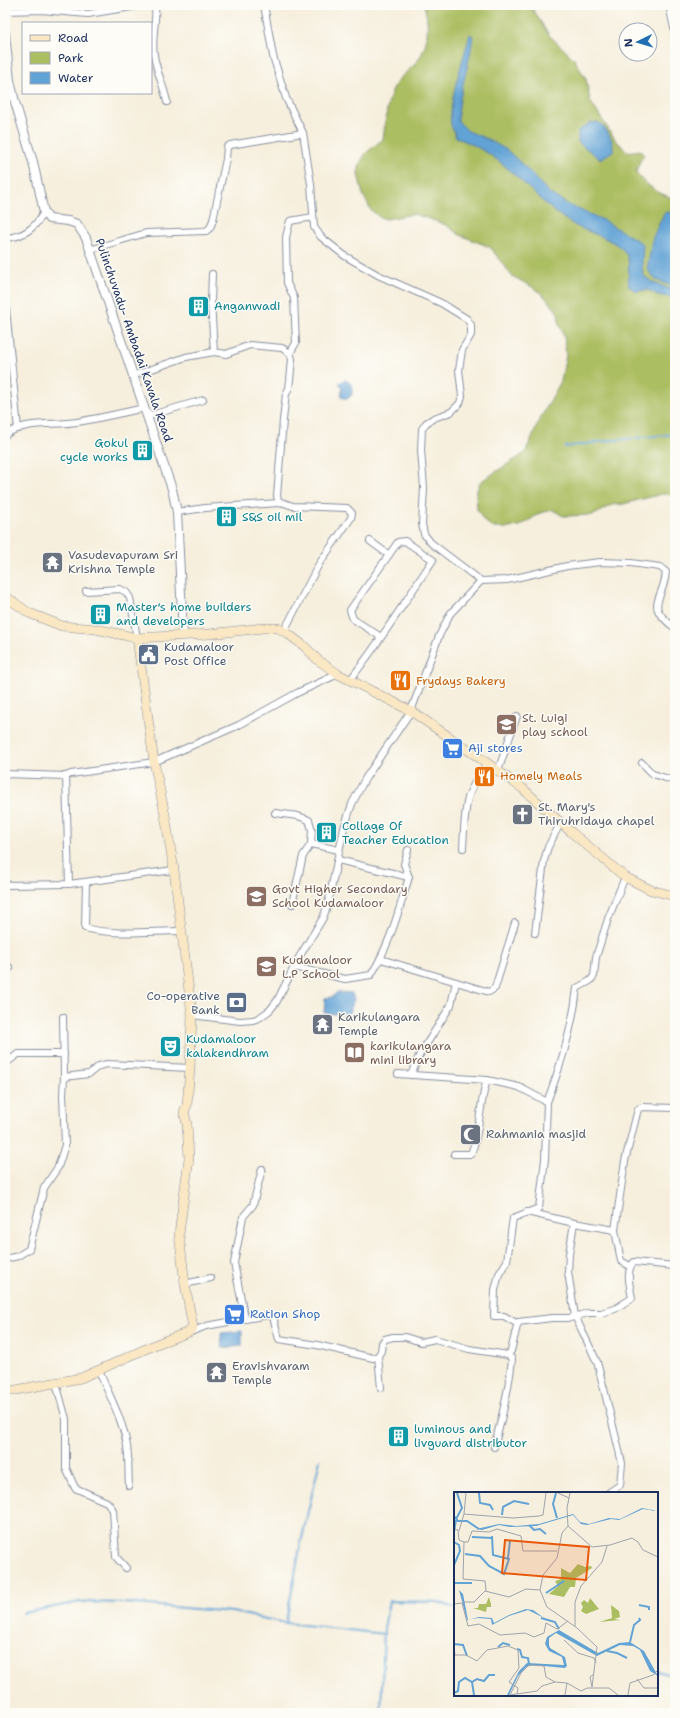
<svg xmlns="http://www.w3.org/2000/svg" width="680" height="1718" font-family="'Shantell Sans',sans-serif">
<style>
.green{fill:#acbe62;stroke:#647660}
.water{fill:#62a3d5;stroke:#3e699a}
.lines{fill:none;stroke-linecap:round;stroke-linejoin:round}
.stream{stroke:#62a3d5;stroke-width:2}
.minor-casing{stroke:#888f9e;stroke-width:8}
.tertiary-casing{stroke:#888f9e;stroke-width:10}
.secondary-casing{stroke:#888f9e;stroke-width:10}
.minor{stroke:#fff;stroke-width:6}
.tertiary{stroke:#fff;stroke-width:8}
.secondary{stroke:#fae7c3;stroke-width:9}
.labels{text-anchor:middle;stroke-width:3;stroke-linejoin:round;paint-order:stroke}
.culture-label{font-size:12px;fill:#0d838f;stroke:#fdfcf7;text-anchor:start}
.street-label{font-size:12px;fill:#1b2f5e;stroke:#fdfcf7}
.worship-label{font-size:12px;fill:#5b616d;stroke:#fdfcf7;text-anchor:start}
.service-label{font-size:12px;fill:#4e5e75;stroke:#fdfcf7;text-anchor:start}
.food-label{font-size:12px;fill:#c56008;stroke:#fdfcf7;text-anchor:start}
.education-label{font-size:12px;fill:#785e54;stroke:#fdfcf7;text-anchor:start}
.shop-label{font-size:12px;fill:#366cbe;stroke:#fdfcf7;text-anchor:start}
.inset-river{fill:none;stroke:#62a3d5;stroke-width:2}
.inset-road{fill:none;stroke:#9ea2aa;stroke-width:1}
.view{fill:#e8590c;fill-opacity:0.15;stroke:#e8590c;stroke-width:2}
.inset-edge{fill:none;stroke:#1b2f5e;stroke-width:2}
</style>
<rect width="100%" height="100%" fill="#fdfcf7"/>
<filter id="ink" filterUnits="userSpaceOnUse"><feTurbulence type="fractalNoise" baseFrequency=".025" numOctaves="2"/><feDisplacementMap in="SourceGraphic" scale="8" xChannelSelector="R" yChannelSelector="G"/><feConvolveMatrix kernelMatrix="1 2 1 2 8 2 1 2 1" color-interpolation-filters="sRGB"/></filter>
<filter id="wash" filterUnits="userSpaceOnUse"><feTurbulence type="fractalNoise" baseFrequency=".012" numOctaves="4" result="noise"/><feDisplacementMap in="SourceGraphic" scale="16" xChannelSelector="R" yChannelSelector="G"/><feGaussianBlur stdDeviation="0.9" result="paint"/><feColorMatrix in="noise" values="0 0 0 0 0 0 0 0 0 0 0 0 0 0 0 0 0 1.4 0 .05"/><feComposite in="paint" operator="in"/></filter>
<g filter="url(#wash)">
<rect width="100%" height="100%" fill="#f6efdd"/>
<path class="green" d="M424,5H530L549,35L574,59L586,79L590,101L615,139L627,152L640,150L644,155L640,161L636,172C648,187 657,193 675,199V495L662,494L623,504L611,505L594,515L563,516L553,510L540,513L522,525L509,528H494L484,521L477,509L476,493L480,482L525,453L539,421L561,381L566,355L564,336L559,324L558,313L547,299L536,289L512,276L490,247L460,235L446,225L427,218L413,214L386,219L379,217L371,210L363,195L358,174L360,163L366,153L383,139C386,121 386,101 395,85C399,78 408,71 414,65C429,49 430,26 424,5Z"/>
<g class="water">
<path d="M470,34L473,36C470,65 458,92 458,121L468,131L487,139L507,150L530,172L550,194L571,206L603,220L643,244L642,262L643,275L652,282L675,291V298L658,295L648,290L635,291L629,286C627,276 631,262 626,254C618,240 590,233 576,226C545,209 524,180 496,159C484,150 470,143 456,137C455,133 452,129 451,125C448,103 464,57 470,34Z"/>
<path d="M598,122C607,128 614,140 613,151L600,159L578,142V131L590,123Z"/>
<path d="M670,212L675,214V287L656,280L647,269L653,237L664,213Z"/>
<path d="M346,380L352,385V395L347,399L341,397L342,387L339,383Z"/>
<path d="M337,992L352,993L354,999L348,1015L324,1013L325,998L333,997Z"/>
<path d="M242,1331V1346L222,1348L221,1333Z"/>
</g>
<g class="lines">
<g class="stream">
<path d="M565,447L606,441L675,434"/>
<path d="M23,1613L80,1602L124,1603L232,1612L286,1623L384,1634"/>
<path d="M286,1622L300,1547L320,1459"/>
<path d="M657,1671L675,1676"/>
<path d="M381,1713L384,1629L389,1601L438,1602L455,1608"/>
</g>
</g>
</g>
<g filter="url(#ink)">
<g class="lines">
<defs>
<g id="minor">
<path d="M155,5C157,21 151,38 154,55C156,71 164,86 167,102"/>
<path d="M264,5L273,56L286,98L303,133L311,184L314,227L321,237L345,256L378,275L441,303L467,319L471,325V335L462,350L459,370L462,396L460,403L451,412L434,418L426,423L422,429L421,450L424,488L422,524L424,534L431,543L481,581"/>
<path d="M669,5L675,33"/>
<path d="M5,11L41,10L88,14L144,5"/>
<path d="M5,238C24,237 35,228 44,212"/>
<path d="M89,250L146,233L206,231L210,228L213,220L226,159L227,147L230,145L303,133"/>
<path d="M212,274L211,301L214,352"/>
<path d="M5,299L18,429"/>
<path d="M290,353L296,343L294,298L287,283L286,237L290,221L313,217"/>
<path d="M132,376L186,357L214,352L226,354L250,345L282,348L290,353L292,359L290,380L289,388L286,394L283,420L277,496L279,503L281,502L293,506L347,508L352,513L351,518L319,564L284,631"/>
<path d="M148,416L203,400"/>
<path d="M5,435C26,420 53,426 77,422C100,418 122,413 144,408"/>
<path d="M177,512L205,508L279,503"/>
<path d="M370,541L389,555"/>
<path d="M86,591L120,589L126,592L130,598L137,638"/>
<path d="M350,680C380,642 406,600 433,560L405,541L398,542L350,610L353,619L381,637"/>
<path d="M642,763L653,774L675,781"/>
<path d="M498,771L517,716"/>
<path d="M5,774L66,776L71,774L154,762L239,725L297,693L338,674"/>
<path d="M66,776L69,884"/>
<path d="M275,813L298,816L309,820L312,830L311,844"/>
<path d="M463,848C464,832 464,814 468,798C472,785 480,774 487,763"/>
<path d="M338,860L409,877L404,864L408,850"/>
<path d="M86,882L85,928C115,936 151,931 182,931"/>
<path d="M5,885L69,884L174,870"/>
<path d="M292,904L303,856L311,844L339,850"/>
<path d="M535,933L544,861L548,847L561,822"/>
<path d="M381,959L489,992L495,988L515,923"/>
<path d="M294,967L345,979L371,975C390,945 399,910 409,877"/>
<path d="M5,970L10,968"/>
<path d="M192,1015L240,1021L253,1020L259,1018L270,1010L277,1001L298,959L323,918L328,904L344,828L352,804L365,779L411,711L439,636L450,614L481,581L507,580L567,566L600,562L631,563L660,567L666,572C663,603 643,604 675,628"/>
<path d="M63,1017L64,1077"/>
<path d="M5,1064L18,1054H64"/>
<path d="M398,1074L487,1080"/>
<path d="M411,1075L419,1056L451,1005L456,982"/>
<path d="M454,1154H471C481,1129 479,1104 487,1080L519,1087L547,1102C561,1065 573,1027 577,988L590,981L594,976L596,957L608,919L625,877"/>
<path d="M527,1212L574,1223L615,1230"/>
<path d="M574,1223L569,1254L568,1272L575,1316L597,1362L605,1393L622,1463L620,1485L608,1493"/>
<path d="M5,1259L18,1256L29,1249L44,1188L58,1167L65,1145L63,1095L64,1077L89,1074L99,1066L107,1064L190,1068"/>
<path d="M630,1266L621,1261L615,1230L625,1161L638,1109L642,1107L675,1108"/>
<path d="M185,1284L211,1278"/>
<path d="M245,1319L234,1263L243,1217L253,1205L262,1169"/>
<path d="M518,1324L504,1316H494L495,1290L499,1274L507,1261L513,1218L539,1208L545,1159L547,1102"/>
<path d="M191,1332L206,1326L268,1315L273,1317L279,1339L317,1345L373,1358L378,1356L381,1351L382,1343L385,1339L393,1337H405L421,1342L435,1339L469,1349L508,1355L511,1351L518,1322L552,1318H570L588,1313H601L615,1309L632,1298C630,1286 625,1271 634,1262L675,1266"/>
<path d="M378,1356L381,1388"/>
<path d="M99,1371C109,1395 123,1420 127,1446C129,1459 128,1472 129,1486"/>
<path d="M56,1383L66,1419V1468L75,1488L107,1502L113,1510L116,1557L126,1568"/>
<path d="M494,1447C502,1418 509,1389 512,1359L508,1355"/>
</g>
<path id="tertiary" d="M5,34L10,81L15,102L33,162L44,212L49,219L68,221L77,224L86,238L172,489L177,512L183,635"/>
<g id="secondary">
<path d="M5,596L29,613L62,626L96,629L137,638L209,634L263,628H278L287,633L304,646L318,660L338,674L411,711L487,763L522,788L571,832L625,877L651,890L675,896"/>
<path d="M5,1392L81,1378L159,1343L189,1332L193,1328L185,1284L179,1234L189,1158L187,1124L184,1112L187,1105L190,1068L192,1015L174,870L165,815L154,762L137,638"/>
</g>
</defs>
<use href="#minor" class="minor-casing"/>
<use href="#tertiary" class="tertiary-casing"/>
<use href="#secondary" class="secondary-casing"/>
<use href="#minor" class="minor"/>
<use href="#tertiary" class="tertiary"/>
<use href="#secondary" class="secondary"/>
</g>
</g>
<defs>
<symbol id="building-square" viewBox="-11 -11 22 22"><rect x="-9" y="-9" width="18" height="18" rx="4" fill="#0f9aa8" stroke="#fdfcf7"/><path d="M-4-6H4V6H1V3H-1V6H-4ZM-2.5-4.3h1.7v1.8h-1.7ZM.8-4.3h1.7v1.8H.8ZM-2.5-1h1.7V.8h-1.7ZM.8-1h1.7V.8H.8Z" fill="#fff"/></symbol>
<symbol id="temple-square" viewBox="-11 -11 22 22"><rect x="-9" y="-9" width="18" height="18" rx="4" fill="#6b7280" stroke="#fdfcf7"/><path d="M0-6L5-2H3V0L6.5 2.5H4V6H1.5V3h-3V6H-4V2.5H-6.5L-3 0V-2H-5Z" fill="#fff"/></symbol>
<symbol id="civic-square" viewBox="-11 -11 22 22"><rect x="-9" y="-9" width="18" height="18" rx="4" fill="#5c6f8a" stroke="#fdfcf7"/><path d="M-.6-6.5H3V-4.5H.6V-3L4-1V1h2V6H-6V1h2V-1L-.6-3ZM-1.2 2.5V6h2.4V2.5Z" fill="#fff"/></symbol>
<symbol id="restaurant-square" viewBox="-11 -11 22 22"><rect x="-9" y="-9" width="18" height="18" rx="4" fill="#e8710a" stroke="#fdfcf7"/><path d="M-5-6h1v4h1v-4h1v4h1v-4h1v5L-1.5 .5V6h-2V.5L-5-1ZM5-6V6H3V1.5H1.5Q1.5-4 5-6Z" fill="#fff"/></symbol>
<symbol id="school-square" viewBox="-11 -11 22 22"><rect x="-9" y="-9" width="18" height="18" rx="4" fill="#8d6e63" stroke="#fdfcf7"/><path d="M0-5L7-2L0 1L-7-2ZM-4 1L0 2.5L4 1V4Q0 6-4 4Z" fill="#fff"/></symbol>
<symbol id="supermarket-square" viewBox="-11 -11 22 22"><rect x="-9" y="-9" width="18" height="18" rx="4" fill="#3f7fe0" stroke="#fdfcf7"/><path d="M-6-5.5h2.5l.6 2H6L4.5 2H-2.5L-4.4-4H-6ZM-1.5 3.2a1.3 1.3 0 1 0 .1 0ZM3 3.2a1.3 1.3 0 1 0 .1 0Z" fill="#fff"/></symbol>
<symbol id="church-square" viewBox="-11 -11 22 22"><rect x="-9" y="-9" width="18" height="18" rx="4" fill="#6b7280" stroke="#fdfcf7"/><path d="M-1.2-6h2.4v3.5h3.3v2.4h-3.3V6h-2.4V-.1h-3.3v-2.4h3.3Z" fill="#fff"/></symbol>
<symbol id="bank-square" viewBox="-11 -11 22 22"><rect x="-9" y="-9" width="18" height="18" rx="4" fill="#5c6f8a" stroke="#fdfcf7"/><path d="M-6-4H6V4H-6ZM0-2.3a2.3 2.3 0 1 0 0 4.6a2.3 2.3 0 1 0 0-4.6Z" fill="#fff"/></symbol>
<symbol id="theatre-square" viewBox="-11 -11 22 22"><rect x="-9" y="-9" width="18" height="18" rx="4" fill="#0f9aa8" stroke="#fdfcf7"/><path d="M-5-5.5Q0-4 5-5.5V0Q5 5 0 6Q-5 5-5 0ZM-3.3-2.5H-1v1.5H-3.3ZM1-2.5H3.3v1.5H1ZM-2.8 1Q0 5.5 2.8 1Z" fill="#fff"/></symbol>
<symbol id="library-square" viewBox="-11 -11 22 22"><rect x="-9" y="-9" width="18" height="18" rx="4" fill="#8d6e63" stroke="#fdfcf7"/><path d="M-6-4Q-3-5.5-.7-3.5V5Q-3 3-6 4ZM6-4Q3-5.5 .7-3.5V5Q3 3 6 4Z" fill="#fff"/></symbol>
<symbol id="mosque-square" viewBox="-11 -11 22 22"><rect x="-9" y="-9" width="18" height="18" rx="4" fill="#6b7280" stroke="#fdfcf7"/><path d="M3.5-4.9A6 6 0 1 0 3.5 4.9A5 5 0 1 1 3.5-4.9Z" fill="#fff"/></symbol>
</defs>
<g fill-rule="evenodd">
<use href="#building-square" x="186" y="294" width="25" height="25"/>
<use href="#building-square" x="130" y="438" width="25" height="25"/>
<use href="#building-square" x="214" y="504" width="25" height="25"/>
<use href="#temple-square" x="40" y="550" width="25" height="25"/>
<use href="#building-square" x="88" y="602" width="25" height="25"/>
<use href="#civic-square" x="136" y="642" width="25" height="25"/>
<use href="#restaurant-square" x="388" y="668" width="25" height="25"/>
<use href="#school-square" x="494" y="712" width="25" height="25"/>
<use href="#supermarket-square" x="440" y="736" width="25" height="25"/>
<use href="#restaurant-square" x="472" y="764" width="25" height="25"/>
<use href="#church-square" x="510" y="802" width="25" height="25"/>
<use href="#building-square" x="314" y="820" width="25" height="25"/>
<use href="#school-square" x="244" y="884" width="25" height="25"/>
<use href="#school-square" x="254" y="954" width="25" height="25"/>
<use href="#bank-square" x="224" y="990" width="25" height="25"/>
<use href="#temple-square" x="310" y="1012" width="25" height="25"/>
<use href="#theatre-square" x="158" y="1034" width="25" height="25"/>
<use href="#library-square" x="342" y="1040" width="25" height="25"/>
<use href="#mosque-square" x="458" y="1122" width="25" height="25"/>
<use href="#supermarket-square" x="222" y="1302" width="25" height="25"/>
<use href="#temple-square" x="204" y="1360" width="25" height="25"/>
<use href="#building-square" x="386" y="1424" width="25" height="25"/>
</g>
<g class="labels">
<g class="culture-label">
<text x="214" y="310">Anganwadi</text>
<text x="128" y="447" text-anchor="end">Gokul<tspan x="128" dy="14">cycle works</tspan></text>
<text x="242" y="521">S&amp;S oil mil</text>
<text x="116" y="611">Master's home builders<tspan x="116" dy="14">and developers</tspan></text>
<text x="342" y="830">Collage Of<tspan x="342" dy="14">Teacher Education</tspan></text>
<text x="186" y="1043">Kudamaloor<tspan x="186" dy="14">kalakendhram</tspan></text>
<text x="414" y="1433">luminous and<tspan x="414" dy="14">livguard distributor</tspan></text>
</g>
<g class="street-label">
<text transform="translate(134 340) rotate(71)" y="4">Pulinchuvadu- Ambadai Kavala Road</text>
</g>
<g class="worship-label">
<text x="68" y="559">Vasudevapuram Sri<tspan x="68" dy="14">Krishna Temple</tspan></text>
<text x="538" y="811">St. Mary's<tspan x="538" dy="14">Thiruhridaya chapel</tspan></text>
<text x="338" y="1021">Karikulangara<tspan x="338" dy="14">Temple</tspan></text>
<text x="486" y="1138">Rahmania masjid</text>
<text x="232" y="1370">Eravishvaram<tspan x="232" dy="14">Temple</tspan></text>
</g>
<g class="service-label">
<text x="164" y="651">Kudamaloor<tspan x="164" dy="14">Post Office</tspan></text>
<text x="220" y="1000" text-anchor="end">Co-operative<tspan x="220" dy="14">Bank</tspan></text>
</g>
<g class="food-label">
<text x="416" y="685">Frydays Bakery</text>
<text x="500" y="780">Homely Meals</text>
</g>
<g class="education-label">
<text x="522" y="722">St. Luigi<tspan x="522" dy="14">play school</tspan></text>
<text x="272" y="893">Govt Higher Secondary<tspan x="272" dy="14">School Kudamaloor</tspan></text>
<text x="282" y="964">Kudamaloor<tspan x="282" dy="14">L.P School</tspan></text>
<text x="370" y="1050">karikulangara<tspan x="370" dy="14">mini library</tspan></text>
</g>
<g class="shop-label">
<text x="468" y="752">Aji stores</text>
<text x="250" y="1318">Ration Shop</text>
</g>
</g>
<g transform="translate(454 1492)">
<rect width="204" height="204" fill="#f6efdd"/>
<path d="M124,72L131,75L137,74L138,76L122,86L121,95H116L110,105L95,102L104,94L101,89L107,87V76L116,81ZM35,105L37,112V115H33L32,120L19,116H24L25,112H32ZM136,106L145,117L132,122L127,119L129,115L127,111L130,108L134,111ZM157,113L165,119L166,125L160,127L166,128L145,130L158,126Z" fill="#acbe62"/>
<path d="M188,16L204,19L189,17L165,28L157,27L133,33L127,32L119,23L82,34L56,35L45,33L28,38L22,37L45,32L62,34L85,32L119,22L126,30L135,32L155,26L166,27ZM5,98L9,102L14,128L25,125L38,126L40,131L55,123L72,117L79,118L90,126L74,118L55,124L38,133L37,127L24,126L13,128ZM105,138L144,161L165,151L176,150L190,159L204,184L196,179L186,158L179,154L166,153L143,164L102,141L95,146V153L96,156L111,165L113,174L111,176L79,173L72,175L64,184L55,203H53L65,179L73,171L110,173L108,165L95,159L91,152L93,145Z" fill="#62a3d5"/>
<path class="inset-river" d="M25,1L26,11L36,13L39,18M102,1L99,12L103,26M48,23L49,15L60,9L75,12M0,24L4,29H13L25,37M2,27L8,16L3,1M75,33L80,38L86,37L92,42M0,40L2,28M18,45L38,46M0,50L5,53L6,59L0,73M11,62L26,64L35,74L50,82L55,67L39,63L38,44M54,66L56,49M0,91H18M92,101L110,89M185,113L195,115V118M87,126L101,130L105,137M176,150L180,133L186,128L185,126M0,152L9,153L13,164M44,155L49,151L56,153M63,157L66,158L68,165L74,166L75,172M153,159L163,161L173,166M18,190L20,203M0,201L4,199L5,190L11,186L18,190L23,187L30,189L35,183H41"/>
<path class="inset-road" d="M104,1L115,6M116,1L113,16L114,34L108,41L103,66L89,83L86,98L93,115L123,136L143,155L138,195M10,22L59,26L85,24L89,23L92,1M114,34L138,55L156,53L178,46L184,50L189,58L204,65M0,37L4,38L5,48L10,50L9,87L31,89L32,99M5,39L10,22L12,1M10,50H14L18,39L35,40L43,37L67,44L69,59H103M8,110H20L31,99L55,105L72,97L86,98M0,112L8,111L14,134L25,132L46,143L71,141L80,145L90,141L92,131L103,137L114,129M121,134V110L127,94L148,70L153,54M110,148L124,161L140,166L142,171M0,154L1,163H12L23,169L33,158L54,154L64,158L65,176L55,190L64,196L63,202M183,187L190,196H204M138,195L136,185L140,182M56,203L83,199L88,194L101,190L113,191L127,199L133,196H155L164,203M56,203L67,181L75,173L90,174L92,185L101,190M111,203L113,191M174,203L176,191L199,183L204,178"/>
<path class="view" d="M51,48L135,55L132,88L48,81Z"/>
<rect width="204" height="204" class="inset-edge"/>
</g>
<rect width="680" height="1718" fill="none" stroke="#fdfcf7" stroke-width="20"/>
<rect x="22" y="22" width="130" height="72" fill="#fdfcf7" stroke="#a3aaba"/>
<rect x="30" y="35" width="20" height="6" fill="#fae7c3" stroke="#a3aaba"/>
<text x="58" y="42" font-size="12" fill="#1b2f5e">Road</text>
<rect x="30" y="52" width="20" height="12" fill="#acbe62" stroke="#a3aaba"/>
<text x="58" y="62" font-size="12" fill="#1b2f5e">Park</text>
<rect x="30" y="72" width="20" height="12" fill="#62a3d5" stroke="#a3aaba"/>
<text x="58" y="82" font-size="12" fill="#1b2f5e">Water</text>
<g transform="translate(638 42) rotate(265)"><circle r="19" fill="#fdfcf7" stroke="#a3aaba"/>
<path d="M0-3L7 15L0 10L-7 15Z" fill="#1f6fb2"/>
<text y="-6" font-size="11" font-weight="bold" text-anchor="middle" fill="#1b2f5e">N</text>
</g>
</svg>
